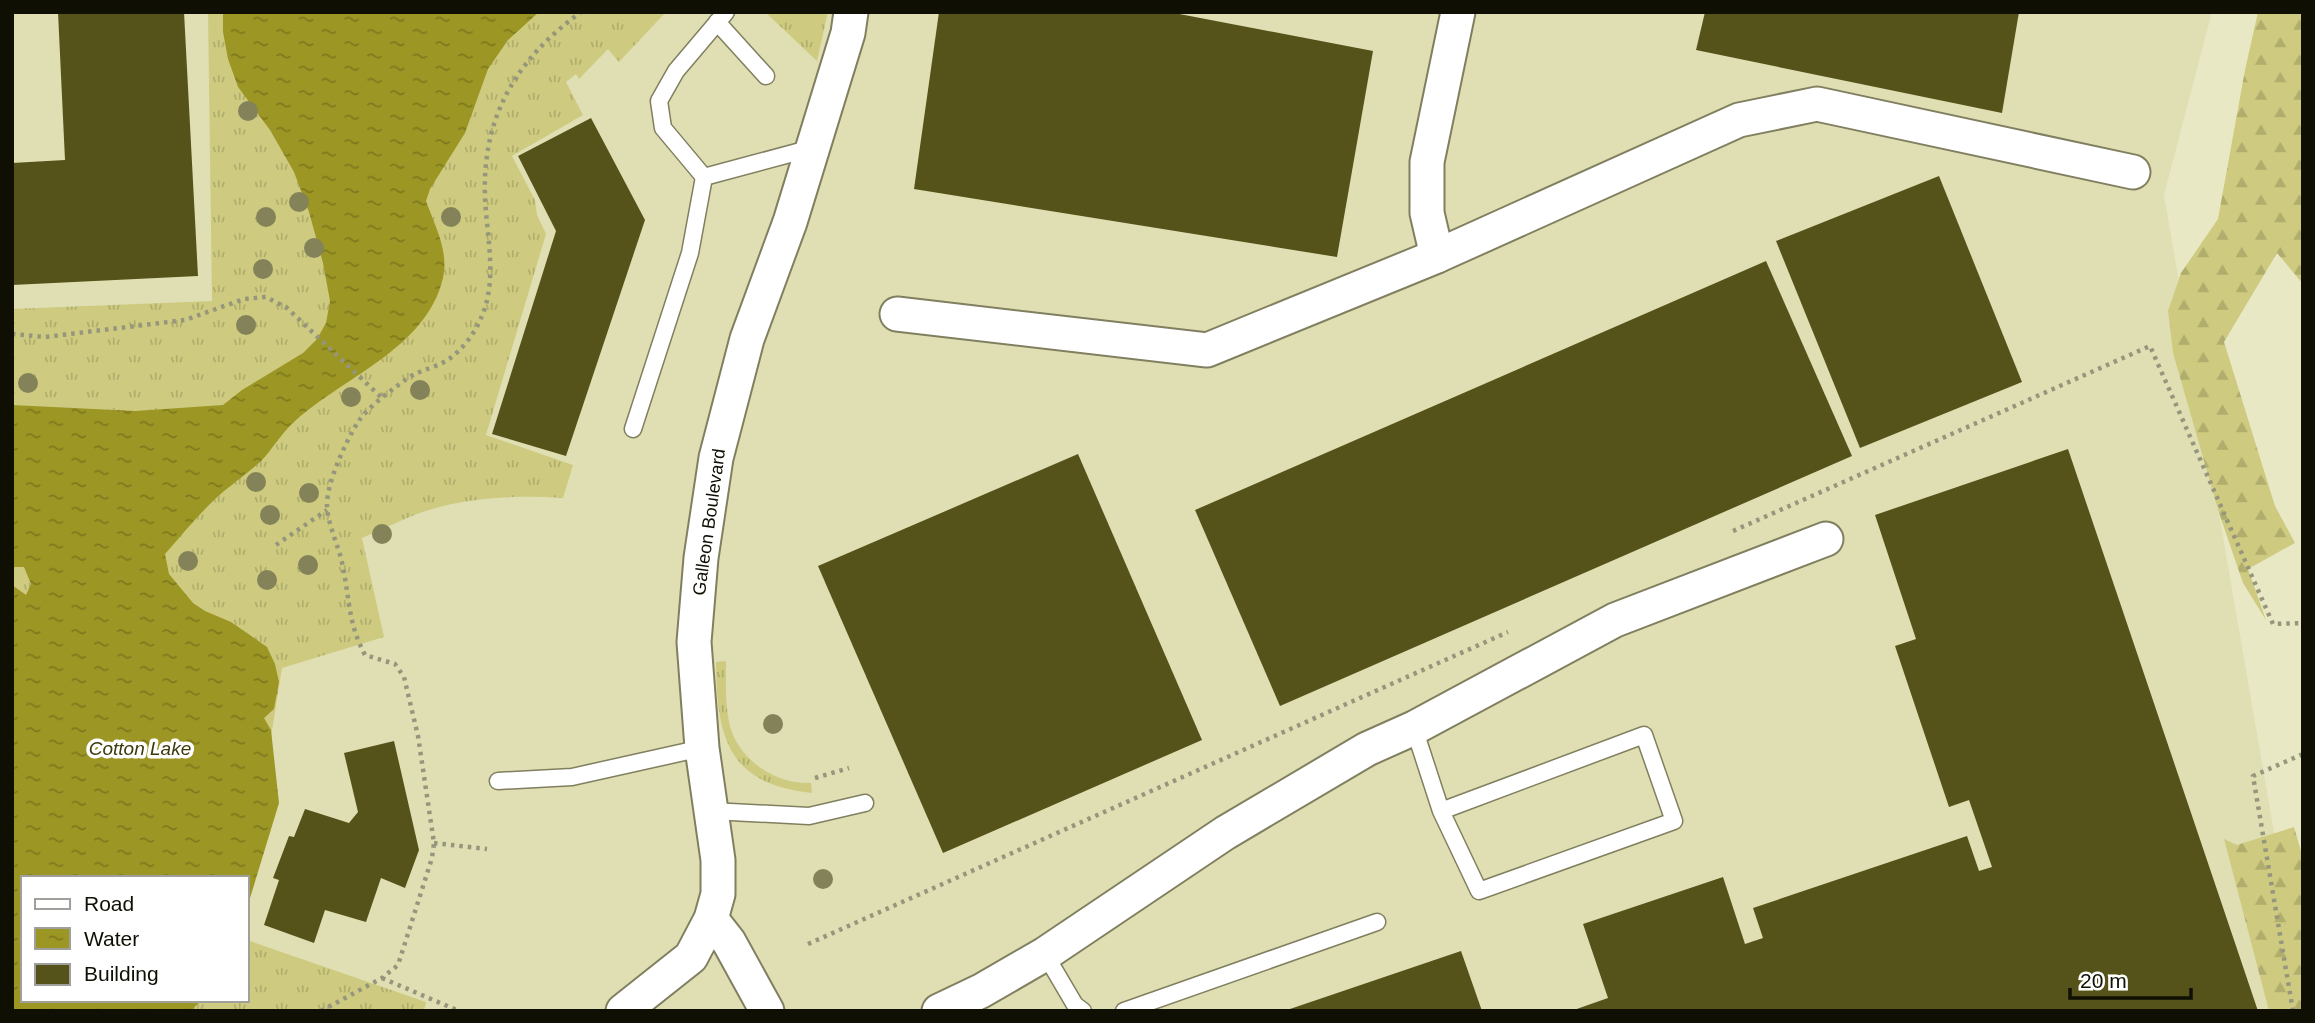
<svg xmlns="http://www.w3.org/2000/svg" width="2315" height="1023" font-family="Helvetica,sans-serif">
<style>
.built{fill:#e0dfb4;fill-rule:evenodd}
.grass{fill:url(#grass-tufts)}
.forest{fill:url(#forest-firs)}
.water{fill:url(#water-ripples)}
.building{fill:#555319}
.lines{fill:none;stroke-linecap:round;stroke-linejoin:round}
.service-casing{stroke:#807f5f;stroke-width:19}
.minor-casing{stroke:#807f5f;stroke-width:37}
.path{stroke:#96967c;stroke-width:4.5;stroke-dasharray:3.5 5;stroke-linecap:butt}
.service{stroke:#fff;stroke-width:16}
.minor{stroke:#fff;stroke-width:33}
.tree{fill:#848259}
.labels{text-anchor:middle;stroke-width:7;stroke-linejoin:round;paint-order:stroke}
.street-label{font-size:18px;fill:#0f0f04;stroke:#fff}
.water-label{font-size:19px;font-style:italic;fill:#3c3a0c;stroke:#fff}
</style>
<defs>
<pattern id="grass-tufts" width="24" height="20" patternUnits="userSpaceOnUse" patternTransform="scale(1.75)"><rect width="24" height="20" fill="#cecb80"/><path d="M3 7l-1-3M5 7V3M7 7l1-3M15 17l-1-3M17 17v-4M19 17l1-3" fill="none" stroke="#b0ad6d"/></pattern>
<pattern id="forest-firs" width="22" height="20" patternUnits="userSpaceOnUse" patternTransform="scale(1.75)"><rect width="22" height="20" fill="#cecb80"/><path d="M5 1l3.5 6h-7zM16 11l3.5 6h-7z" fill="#b0ad6d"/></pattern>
<pattern id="water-ripples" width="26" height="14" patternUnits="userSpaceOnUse" patternTransform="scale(1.75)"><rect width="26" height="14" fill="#9c9624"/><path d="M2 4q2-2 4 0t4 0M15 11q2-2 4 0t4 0" fill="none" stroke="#7e791d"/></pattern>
</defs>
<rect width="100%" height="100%" fill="#e8e8c5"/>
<path class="built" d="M12,12H2212L2164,195L2303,1000V1011H12ZM23,878H247V1000H23Z"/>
<g class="grass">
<path d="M208,12H666L619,62L608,49L579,79L576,74L566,82L583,115L512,156L535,200L537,215L546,234L486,435L573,465L563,498C515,495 463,497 417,514C399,521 381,530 362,538L384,637L282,668L247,887V878H23V1000H247V940L426,1002L424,1011H12V309L212,301Z"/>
<path d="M765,12H828L817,61Z"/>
<path d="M726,661C726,681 725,702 729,722C736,758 775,785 811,783L812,793C726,784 717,736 716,662Z"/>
</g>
<g class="forest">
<path d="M2258,12H2303V284L2277,253L2224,342L2275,506L2295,543L2248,569L2266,620L2243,583L2219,513L2173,353L2168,311L2181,273L2218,219L2245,70Z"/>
<path d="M2294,827L2303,858V1011H2269L2224,839L2237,845Z"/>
</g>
<path class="water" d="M223,12H539L508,40L488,69L465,133L430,189L426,201C435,226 449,251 443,278C426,350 340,378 292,424C280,435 272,450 261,461C244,477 224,489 208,506C193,521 179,538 165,554L169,574L193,603L205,611L231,622L267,647L275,664L279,682L274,709L264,718L271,730L279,803L247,908V878H23V1000H201L191,1011H12V585L26,595L31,584L24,567H12V405L135,411L223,405L242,390L303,353L317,339L326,323L330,301L323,263L309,212L294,172L270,130L238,87L228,59L223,32Z"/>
<g class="building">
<path d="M58,12H184L198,276L12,285V163L65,160Z"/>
<path d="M939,12H1169L1373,51L1337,257L914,189Z"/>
<path d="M1705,12H2019L2002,113L1696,50Z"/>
<path d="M591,118L645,220L566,456L492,434L556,231L518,156Z"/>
<path d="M1939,176L2022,382L1860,448L1776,241Z"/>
<path d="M1766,261L1852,456L1280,706L1195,510Z"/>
<path d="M2068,449L2258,1011H1571L1608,998L1583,924L1723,877L1745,944L1763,938L1753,908L1967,836L1979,871L1992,867L1969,800L1949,807L1895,646L1916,639L1875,515Z"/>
<path d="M1078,454L1202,740L943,853L818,566Z"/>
<path d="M394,741L419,850L405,888L381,878L366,922L325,910L314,943L264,925L279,880L273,878L289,836L294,837L305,809L349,823L358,812L344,753Z"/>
<path d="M1461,951L1482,1011H1287V1010Z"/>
</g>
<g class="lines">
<defs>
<g id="service">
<path d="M717,22L766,76"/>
<path d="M704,177L663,128L659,101L676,71L726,12"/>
<path d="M704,177L812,148"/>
<path d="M633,429L690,253L704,177"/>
<path d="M1414,728L1441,811L1479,891L1674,821L1644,735L1441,811"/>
<path d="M498,781L572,777L702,748"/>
<path d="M711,811L809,816L865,803"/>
<path d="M1045,954L1075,1005L1083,1011"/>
<path d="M1124,1011L1377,922"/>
</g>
<g id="minor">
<path d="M1437,256L1427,213V162L1458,12"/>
<path d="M897,314L1207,350L1437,256L1739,120L1817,104L2133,172"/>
<path d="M711,919L729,942L767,1011"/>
<path d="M623,1011L691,957L711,919L718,894V860L702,748L694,642L701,558L716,458L747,339L790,222L848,33L851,12"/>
<path d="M939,1011L981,991L1045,954L1225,833L1367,749L1414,728L1615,620L1826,539"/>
</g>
</defs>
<use href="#service" class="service-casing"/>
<use href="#minor" class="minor-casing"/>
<g class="path">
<path d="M12,334L45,337L185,320L244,299L266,297L287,308L382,398"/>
<path d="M1733,531L2150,346L2273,624L2303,623"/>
<path d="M276,545L327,510"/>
<path d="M815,778L849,768"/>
<path d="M434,843L487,849"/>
<path d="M808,944L1508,632"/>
<path d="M382,978L459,1011"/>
<path d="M321,1011L382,978L398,965L432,858L434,843L418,736L404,677L395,664L365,655C348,623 350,601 343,568C340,548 328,527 327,506C326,484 346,441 358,422C366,410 381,398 393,389C400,384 407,378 415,374C425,369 439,366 449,359C462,350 475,333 481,318C496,285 489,247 486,212C478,125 511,63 581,12"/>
<path d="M2293,1011L2253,776L2303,754"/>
</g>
<use href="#service" class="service"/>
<use href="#minor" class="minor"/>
</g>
<g class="tree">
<circle cx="248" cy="111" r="10"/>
<circle cx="299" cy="202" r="10"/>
<circle cx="266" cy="217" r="10"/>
<circle cx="451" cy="217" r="10"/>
<circle cx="314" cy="248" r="10"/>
<circle cx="263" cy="269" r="10"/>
<circle cx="246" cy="325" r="10"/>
<circle cx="28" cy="383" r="10"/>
<circle cx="420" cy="390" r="10"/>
<circle cx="351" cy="397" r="10"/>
<circle cx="256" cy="482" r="10"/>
<circle cx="309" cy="493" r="10"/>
<circle cx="270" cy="515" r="10"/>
<circle cx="382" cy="534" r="10"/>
<circle cx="188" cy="561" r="10"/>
<circle cx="308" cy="565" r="10"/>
<circle cx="267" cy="580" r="10"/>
<circle cx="773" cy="724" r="10"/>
<circle cx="823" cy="879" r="10"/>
</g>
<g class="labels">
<g class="street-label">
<text transform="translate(709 522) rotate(-82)" y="6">Galleon Boulevard</text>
</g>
<g class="water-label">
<text x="140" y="755">Cotton Lake</text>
</g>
</g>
<rect width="2315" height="1023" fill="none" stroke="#0f0f04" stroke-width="28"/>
<rect x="21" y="876" width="228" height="126" fill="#ffffff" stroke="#9f9f9b" stroke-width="2"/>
<rect x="35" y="899" width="35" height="10" fill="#ffffff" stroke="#9f9f9b" stroke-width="2"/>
<text x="84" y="911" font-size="21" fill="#0f0f04">Road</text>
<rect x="35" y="928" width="35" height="21" fill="url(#water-ripples)" stroke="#9f9f9b" stroke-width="2"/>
<text x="84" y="946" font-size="21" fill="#0f0f04">Water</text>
<rect x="35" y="964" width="35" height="21" fill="#555319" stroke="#9f9f9b" stroke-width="2"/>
<text x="84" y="981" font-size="21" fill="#0f0f04">Building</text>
<path d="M2070 988v10h121v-10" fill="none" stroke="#0f0f04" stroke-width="3.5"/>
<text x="2080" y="988" font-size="21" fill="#0f0f04" stroke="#ffffff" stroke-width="5" paint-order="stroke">20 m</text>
</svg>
